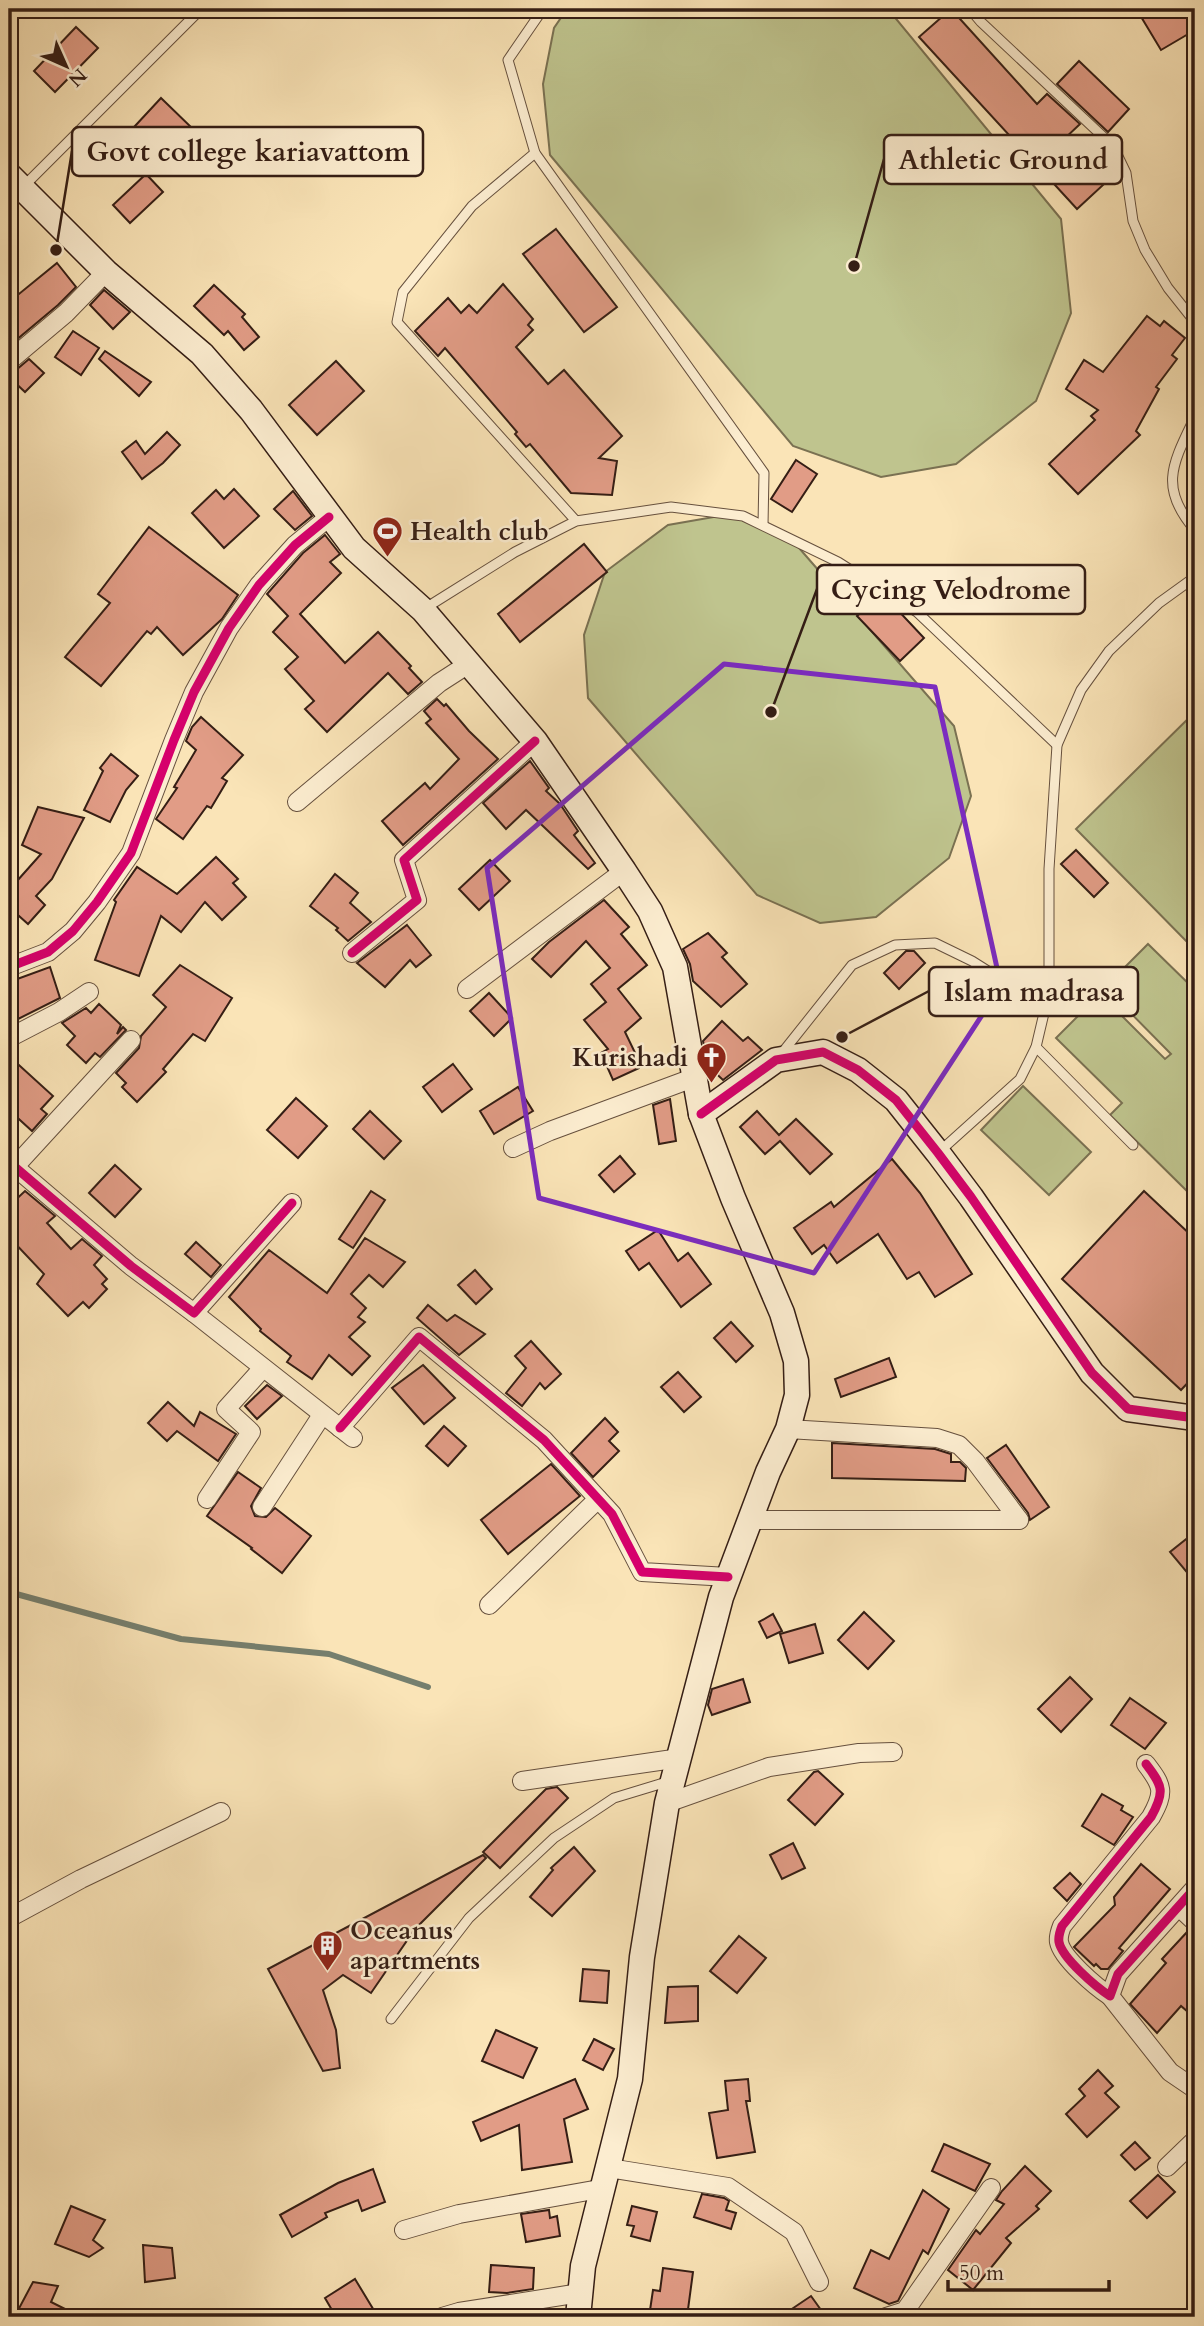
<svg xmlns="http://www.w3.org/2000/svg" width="1204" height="2326" font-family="Cardo,serif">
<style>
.green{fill:#bfc48e;stroke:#7a7152;stroke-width:2}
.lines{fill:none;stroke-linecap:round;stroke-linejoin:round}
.stream{stroke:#757f6e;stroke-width:6}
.building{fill:#e19c86;stroke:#351e15;stroke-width:2}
.lane-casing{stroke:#66503e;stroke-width:11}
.street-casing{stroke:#66503e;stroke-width:20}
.secondary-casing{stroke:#351e15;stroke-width:27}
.lane{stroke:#fcedd0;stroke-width:9}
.street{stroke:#fcedd0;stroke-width:18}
.secondary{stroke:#fcedd0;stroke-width:24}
.cycleway-casing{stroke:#fcedd0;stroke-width:13}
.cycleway{stroke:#d6006c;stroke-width:9}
.marked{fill:none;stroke:#7b2cbf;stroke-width:5;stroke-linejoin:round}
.labels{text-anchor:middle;stroke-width:5;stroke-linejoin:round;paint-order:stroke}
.poi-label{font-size:26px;font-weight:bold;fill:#351e15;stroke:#fcedd0;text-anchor:start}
.leader{fill:none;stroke:#351e15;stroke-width:2.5}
.callout-dot{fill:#351e15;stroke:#fcedd0;stroke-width:2.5}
.callout{fill:#fcedd0;stroke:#351e15;stroke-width:2.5}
.callout-label{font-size:28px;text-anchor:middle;font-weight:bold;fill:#351e15}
</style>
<rect width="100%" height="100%" fill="#fae4b7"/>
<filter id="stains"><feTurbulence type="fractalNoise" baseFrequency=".00286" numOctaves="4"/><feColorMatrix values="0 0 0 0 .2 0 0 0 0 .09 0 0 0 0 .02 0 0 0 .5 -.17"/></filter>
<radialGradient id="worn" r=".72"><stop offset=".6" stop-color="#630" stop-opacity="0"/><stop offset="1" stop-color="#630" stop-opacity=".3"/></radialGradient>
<g class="green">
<path d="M567,9H888L1061,219L1071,313L1036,401L956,464L881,477L793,446L550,155L543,84L554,28Z"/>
<path d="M725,515L786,533L954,726L971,796L949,858L876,917L820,923L757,895L588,698L584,635L605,572L668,525Z"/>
<path d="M1195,712V950L1076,829Z"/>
<path d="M1148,944L1195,990V1199L1110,1115L1122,1103L1056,1038L1100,994L1165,1059L1171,1054L1105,987Z"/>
<path d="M1023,1086L1091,1152L1049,1195L981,1130Z"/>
</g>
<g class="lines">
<path class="stream" d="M9,1592L181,1639L329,1654L428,1687"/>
</g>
<g class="building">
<path d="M951,9L1037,104L1047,94L1080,124L1062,141L1103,185L1077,209L919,37Z"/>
<path d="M1150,9H1195V30L1161,50L1140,15Z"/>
<path d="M76,27L98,48L55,92L34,71Z"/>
<path d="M1079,61L1129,109L1108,132L1057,84Z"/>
<path d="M161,98L193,129L168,156L135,126Z"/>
<path d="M146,174L163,192L130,223L113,205Z"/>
<path d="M556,229L617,307L584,332L523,254Z"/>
<path d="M57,263L76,287L58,305L9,346V283L19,294Z"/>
<path d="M503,284L533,319L528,325L533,330L516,347L548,384L564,370L622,436L599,458L617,461L612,495L571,493L530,444L526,447L515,434L517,432L445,348L438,356L415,331L448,298L461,313L469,305L477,313Z"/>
<path d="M214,285L245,314L242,317L259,337L244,350L228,331L224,335L194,306Z"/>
<path d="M104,290L130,312L113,329L90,305Z"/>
<path d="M1147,316L1160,326L1164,321L1185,338L1172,355L1177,359L1156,387L1159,389L1136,431L1140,435L1078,494L1049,464L1095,420L1091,416L1098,410L1066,389L1084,360L1103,372Z"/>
<path d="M73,331L99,348L81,375L55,357Z"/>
<path d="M105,351L151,382L139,396L99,359Z"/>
<path d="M29,359L44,373L25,392L9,377V372L16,370Z"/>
<path d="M336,361L364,391L317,435L289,405Z"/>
<path d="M167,432L180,445L163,463L142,479L122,452L136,441L145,454Z"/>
<path d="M796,460L817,474L792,512L771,499Z"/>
<path d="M234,489L259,516L224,548L192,513L216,490L224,499Z"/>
<path d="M293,491L312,516L295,530L274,509Z"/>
<path d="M149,527L238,595L222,619L183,655L157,627L151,634L147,631L101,686L65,657L110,603L98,594Z"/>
<path d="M325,535L340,554L330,562L341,573L300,614L345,663L378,632L411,666L409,668L422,682L408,694L388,673L327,732L305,709L314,701L285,669L298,657L273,632L288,616L267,594L303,553Z"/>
<path d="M584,544L607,572L520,642L498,614Z"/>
<path d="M879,596L893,605L924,638L900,661L857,616Z"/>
<path d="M437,699L444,706L446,704L469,731L498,759L403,845L382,821L425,783L430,789L459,759L426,723L431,719L424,711Z"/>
<path d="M201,717L243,755L222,778L227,781L211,808L207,806L183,839L156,819L177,788L174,787L196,750L186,741L192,727Z"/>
<path d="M111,754L138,776L126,790L110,822L84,810L103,771L100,768Z"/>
<path d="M530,761L549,788L546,791L560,804L578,831L574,835L595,863L588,869L526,810L506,829L483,803Z"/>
<path d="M38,807L84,818L52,879L36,896L45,905L28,924L9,907V890L41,854L22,845Z"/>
<path d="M1076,850L1108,883L1094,897L1061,864Z"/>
<path d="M216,857L238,879L233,883L246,897L222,920L205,902L181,932L161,916L139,976L95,960L116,902L114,900L137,867L177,894Z"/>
<path d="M490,860L510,881L479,910L459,889Z"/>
<path d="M335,874L358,893L350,903L371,922L348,941L336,930L338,928L310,906Z"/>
<path d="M604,900L629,927L621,934L647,965L618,989L641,1018L625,1032L639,1061V1068L613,1080L601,1053L608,1049L584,1020L606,1002L591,984L610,968L586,941L551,977L532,959L549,942Z"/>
<path d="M407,925L431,955L416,967L410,960L385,987L357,963Z"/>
<path d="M708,933L727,953L722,957L747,984L721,1007L693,981L690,964L683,949Z"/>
<path d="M906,951H914L925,963L899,989L884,973Z"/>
<path d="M180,965L232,998L205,1041L193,1034L163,1069L166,1072L137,1102L122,1087L126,1083L116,1073L139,1048L141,1036L166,1007L153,995Z"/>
<path d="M50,967L60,998L18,1019L9,991V982Z"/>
<path d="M489,993L512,1018L494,1036L470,1011Z"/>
<path d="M99,1004L121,1025L117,1034L123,1027L126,1030L100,1057L95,1053L86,1063L67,1045L75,1036L62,1023L86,1008L91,1013Z"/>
<path d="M722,1021L743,1041L748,1037L762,1050L723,1080L708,1066L703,1041Z"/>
<path d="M9,1056L53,1096L41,1109L47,1114L32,1131L9,1110Z"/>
<path d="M453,1064L472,1089L442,1112L423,1087Z"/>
<path d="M518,1087L533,1111L494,1134L480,1111Z"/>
<path d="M296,1098L327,1126L298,1158L267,1130Z"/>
<path d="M670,1099L676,1141L659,1144L653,1105Z"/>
<path d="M370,1111L401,1141L384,1159L353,1129Z"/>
<path d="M757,1111L779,1135L796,1119L832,1154L810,1174L780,1141L765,1154L740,1127Z"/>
<path d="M620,1156L635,1174L614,1192L599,1175Z"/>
<path d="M892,1159L920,1193L972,1274L935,1297L919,1272L907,1279L878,1234L837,1263L824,1245L812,1254L794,1228L831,1202L834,1207Z"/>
<path d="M115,1165L141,1189L115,1217L89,1193Z"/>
<path d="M25,1191L55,1216L47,1223L71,1249L82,1239L102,1256L94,1265L107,1279L102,1284L107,1289L89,1308L83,1302L68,1316L37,1284L44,1274L9,1237V1206Z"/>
<path d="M371,1191L385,1200L353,1248L339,1239Z"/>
<path d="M1144,1191L1195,1239V1375L1181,1390L1062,1279Z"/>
<path d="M658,1230L678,1261L688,1253L711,1284L681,1307L649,1263L639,1270L626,1251Z"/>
<path d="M365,1238L405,1262L383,1287L369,1275L351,1294L366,1308L358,1317L365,1322L349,1337L370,1356L352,1375L329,1355L312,1379L287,1362L291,1356L260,1331L261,1329L229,1297L269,1250L327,1293Z"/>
<path d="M196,1242L221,1265L211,1277L185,1254Z"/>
<path d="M475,1270L492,1289L476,1304L458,1285Z"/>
<path d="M428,1305L447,1321L455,1315L485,1334L459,1355L417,1318Z"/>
<path d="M731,1322L753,1346L736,1362L714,1338Z"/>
<path d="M531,1341L561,1374L545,1389L540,1383L522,1406L506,1393L526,1368L515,1356Z"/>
<path d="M889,1358L896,1377L841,1397L835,1379Z"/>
<path d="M423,1365L455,1398L424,1424L392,1388Z"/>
<path d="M678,1372L701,1397L684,1412L661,1387Z"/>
<path d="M267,1385L282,1396L257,1419L245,1406Z"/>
<path d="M168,1402L194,1426L200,1412L236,1434L218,1461L177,1431L167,1441L148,1423Z"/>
<path d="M605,1418L618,1432L609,1441L619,1451L593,1477L571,1453Z"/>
<path d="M444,1426L466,1446L448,1466L426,1446Z"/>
<path d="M832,1443L935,1449L951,1454V1462H960L966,1468L965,1481L832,1478Z"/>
<path d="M1006,1445L1049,1507L1030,1520L1028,1513L987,1458Z"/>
<path d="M551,1464L580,1496L508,1554L481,1520Z"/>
<path d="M238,1472L261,1488L251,1506L255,1516L266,1517L275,1508L311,1536L282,1573L251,1549L252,1548L207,1516Z"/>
<path d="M1195,1532V1582L1170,1552Z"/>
<path d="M864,1612L894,1641L868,1669L838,1640Z"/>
<path d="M773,1614L782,1631L767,1638L759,1622Z"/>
<path d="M815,1624L823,1653L789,1663L780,1634Z"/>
<path d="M1070,1677L1092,1699L1061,1732L1038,1709Z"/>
<path d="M743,1679L750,1702L712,1715L708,1705L712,1689Z"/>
<path d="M1130,1698L1166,1723L1145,1749L1111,1725Z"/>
<path d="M818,1771L843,1794L815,1825L788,1800L814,1772Z"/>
<path d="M557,1787L568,1798L500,1868L483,1852L546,1789Z"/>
<path d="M1102,1794L1123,1806L1121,1810L1133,1817L1114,1845L1082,1826Z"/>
<path d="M793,1843L805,1868L782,1879L770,1855Z"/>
<path d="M574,1847L595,1871L552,1916L530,1897L553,1870L551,1868Z"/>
<path d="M483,1855L486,1858L415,1929L371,1993L343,1975L323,1990L336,2030L340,2068L323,2071L268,1969Z"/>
<path d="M1141,1864L1170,1889L1119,1948L1123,1951L1108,1969H1101L1096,1964L1094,1966L1074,1947L1115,1905L1114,1897Z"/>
<path d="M1070,1873L1081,1884L1067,1901L1054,1888Z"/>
<path d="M1188,1931L1195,1933V2018L1181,2006L1157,2033L1130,2004L1166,1963L1162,1959Z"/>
<path d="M739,1936L766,1958L737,1993L710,1971Z"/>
<path d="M583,1969L609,1971L607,2003L580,2001Z"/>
<path d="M698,1986V2021L665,2023L668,1987Z"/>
<path d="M496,2030L537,2048L523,2078L482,2061Z"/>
<path d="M594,2039L614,2049L603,2070L583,2060Z"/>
<path d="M1098,2070L1113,2086L1105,2093L1119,2107L1087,2137L1066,2114L1085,2096L1079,2089Z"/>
<path d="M575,2079L588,2109L564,2119L572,2162L522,2170L519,2125L481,2141L473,2122Z"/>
<path d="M748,2079L750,2101H746L755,2152L717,2158L709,2113L728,2110L725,2081Z"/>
<path d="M1135,2142L1150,2158L1135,2170L1121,2155Z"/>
<path d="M944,2144L990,2164L975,2191L932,2171Z"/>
<path d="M1025,2166L1051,2191L1036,2206L1039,2209L1006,2238L1011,2243L973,2290L948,2270L976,2230L980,2234L1004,2204L996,2200L1002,2191Z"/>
<path d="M373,2169L385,2202L362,2211L358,2200L325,2213L327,2217L292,2237L280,2215L338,2183Z"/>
<path d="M1158,2175L1175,2192L1147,2218L1130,2201Z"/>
<path d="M923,2190L949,2209L928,2254L923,2250L898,2301L889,2304L854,2288L871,2250L889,2259Z"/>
<path d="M702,2194L724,2198L729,2201L726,2210L736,2213L731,2229L694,2217Z"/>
<path d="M71,2206L105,2220L93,2240L103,2248L89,2257L55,2244Z"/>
<path d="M632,2206L657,2212L650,2241L631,2236L634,2226L627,2225Z"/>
<path d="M549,2210L550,2218L557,2216L560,2236L526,2242L521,2214Z"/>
<path d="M143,2245L172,2248L175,2278L145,2282Z"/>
<path d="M491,2265L534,2268L533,2289L507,2293L489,2292Z"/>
<path d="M663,2268L693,2272L687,2317H649L653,2290L660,2291Z"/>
<path d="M355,2279L378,2317H336L325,2298Z"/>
<path d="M33,2282L58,2286L51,2302L81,2317H29L16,2314Z"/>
<path d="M811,2296L826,2317H780Z"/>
</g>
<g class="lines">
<defs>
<g id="lane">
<path d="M543,9L508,60L535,153L764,473L763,525"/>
<path d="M970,9L981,22L1113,146L1126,173L1133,221L1145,250L1168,288L1195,322"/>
<path d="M535,153L472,206L403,292L397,322L576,521"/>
<path d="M24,186L201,9"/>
<path d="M1195,417C1173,463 1158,487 1195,530"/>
<path d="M424,609L515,552L576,521L671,507L743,516L838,562L917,612L1057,745"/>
<path d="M1036,1047L1133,1145"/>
<path d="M782,1053L852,965L895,945L935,943L972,961L1045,1007"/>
<path d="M939,1152L1020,1079L1036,1047L1049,992V869L1057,745L1081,690L1109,651L1159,603L1195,577"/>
<path d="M391,2019L469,1918L554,1838L614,1798L670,1781"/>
</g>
<g id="street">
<path d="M9,361L66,313L106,272"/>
<path d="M297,802L439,683L470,663"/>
<path d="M352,953L417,900L404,860L535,741"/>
<path d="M9,967L48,952L73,931L97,902L131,853L174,740L194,692L229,628L259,585L295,545L329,517"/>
<path d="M467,989L624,871"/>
<path d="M9,1038L59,1012L89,992"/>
<path d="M513,1148L550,1131L693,1078"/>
<path d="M9,1162L131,1266L194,1313L292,1203"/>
<path d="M9,1173L131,1040"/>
<path d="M194,1313L353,1438"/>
<path d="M340,1428L419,1337L544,1440L612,1514L642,1572L728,1577"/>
<path d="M788,1429L937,1438L959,1445L975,1461L1019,1520"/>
<path d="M207,1499L251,1432L226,1409L263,1368"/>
<path d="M262,1507L322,1415"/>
<path d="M750,1520H1019"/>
<path d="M489,1605L598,1499"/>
<path d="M1146,1764C1163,1786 1165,1792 1151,1817L1062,1926C1060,1931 1058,1936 1059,1942C1062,1958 1096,1987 1110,1996L1118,1974L1195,1888"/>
<path d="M522,1781L680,1758"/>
<path d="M667,1803L769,1767L859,1753L893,1752"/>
<path d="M1179,1907L1195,1922"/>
<path d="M9,1918L81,1879L221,1812"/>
<path d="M1110,1996L1170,2072L1195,2089"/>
<path d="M1167,2167L1195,2140"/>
<path d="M609,2168L728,2187L794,2232L819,2282"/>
<path d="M404,2230L459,2214L605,2188"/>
<path d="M442,2317L459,2312L580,2293"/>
<path d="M886,2317L905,2311L991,2188"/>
</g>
<g id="secondary">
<path d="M9,175L106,272L202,354L251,410L354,548L423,610L535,741L624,871L650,911L675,967L701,1114L733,1198L782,1313L796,1361L797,1395L788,1429L768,1472L721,1597L667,1803L642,1957L630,2079L583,2266L578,2317"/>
<path d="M701,1114L776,1060L823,1052L858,1070L896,1100L938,1153L971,1197L1092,1373L1128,1409L1195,1418"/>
</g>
</defs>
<use href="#lane" class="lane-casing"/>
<use href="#street" class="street-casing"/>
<use href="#secondary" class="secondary-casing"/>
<use href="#lane" class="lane"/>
<use href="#street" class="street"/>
<use href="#secondary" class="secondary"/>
<defs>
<g id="cycleway">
<path d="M352,953L417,900L404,860L535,741"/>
<path d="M9,967L48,952L73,931L97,902L131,853L174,740L194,692L229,628L259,585L295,545L329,517"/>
<path d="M701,1114L776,1060L823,1052L858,1070L896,1100L938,1153L971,1197L1092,1373L1128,1409L1195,1418"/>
<path d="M9,1162L131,1266L194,1313L292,1203"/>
<path d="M340,1428L419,1337L544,1440L612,1514L642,1572L728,1577"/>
<path d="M1146,1764C1163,1786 1165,1792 1151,1817L1062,1926C1060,1931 1058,1936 1059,1942C1062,1958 1096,1987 1110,1996L1118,1974L1195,1888"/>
</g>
</defs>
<use href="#cycleway" class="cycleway-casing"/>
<use href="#cycleway" class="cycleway"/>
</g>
<path class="marked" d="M724,664L935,687L1001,986L814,1273L539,1198L487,868Z"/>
<defs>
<symbol id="stadium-pin" viewBox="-11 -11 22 30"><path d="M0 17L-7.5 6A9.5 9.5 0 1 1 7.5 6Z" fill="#8f2418" stroke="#fcedd0"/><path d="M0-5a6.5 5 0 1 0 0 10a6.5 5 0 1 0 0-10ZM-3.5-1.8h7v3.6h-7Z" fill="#fff"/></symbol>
<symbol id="church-pin" viewBox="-11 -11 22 30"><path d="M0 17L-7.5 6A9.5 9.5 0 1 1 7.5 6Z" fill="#8f2418" stroke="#fcedd0"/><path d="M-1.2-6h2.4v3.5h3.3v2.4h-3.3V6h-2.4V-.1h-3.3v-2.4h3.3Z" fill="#fff"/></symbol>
<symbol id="building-pin" viewBox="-11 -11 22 30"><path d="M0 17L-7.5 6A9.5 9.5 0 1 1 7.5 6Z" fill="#8f2418" stroke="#fcedd0"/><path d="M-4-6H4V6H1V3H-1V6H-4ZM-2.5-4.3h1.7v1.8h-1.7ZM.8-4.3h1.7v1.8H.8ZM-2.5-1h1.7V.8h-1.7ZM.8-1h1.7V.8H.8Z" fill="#fff"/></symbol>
</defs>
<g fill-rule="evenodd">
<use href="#stadium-pin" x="370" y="514" width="35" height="47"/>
<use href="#church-pin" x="694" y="1040" width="35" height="47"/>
<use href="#building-pin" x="310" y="1928" width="35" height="47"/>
</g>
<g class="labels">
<g class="poi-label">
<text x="410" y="540">Health club</text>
<text x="688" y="1066" text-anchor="end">Kurishadi</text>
<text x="350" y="1939">Oceanus<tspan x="350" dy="30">apartments</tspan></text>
</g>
</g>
<path class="leader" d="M56 250L72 151M854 266L884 159M771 712L817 589M842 1037L929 991"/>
<g class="callout-dot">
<circle cx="56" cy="250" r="7"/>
<circle cx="854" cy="266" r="7"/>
<circle cx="771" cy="712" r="7"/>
<circle cx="842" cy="1037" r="7"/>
</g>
<g class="callout">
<rect x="72" y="127" width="351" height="49" rx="7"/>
<rect x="884" y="135" width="238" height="49" rx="7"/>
<rect x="817" y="565" width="268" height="49" rx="7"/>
<rect x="929" y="967" width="209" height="49" rx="7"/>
</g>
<g class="callout-label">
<text x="248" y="161">Govt college kariavattom</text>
<text x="1003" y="169">Athletic Ground</text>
<text x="951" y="599">Cycing Velodrome</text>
<text x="1034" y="1001">Islam madrasa</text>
</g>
<rect width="1204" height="2326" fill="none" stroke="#fae4b7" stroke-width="35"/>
<rect x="10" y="10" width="1183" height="2305" fill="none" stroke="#351e15" stroke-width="3.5"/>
<rect x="18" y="18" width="1169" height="2291" fill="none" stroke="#351e15" stroke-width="2"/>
<g transform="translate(66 66) rotate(135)" stroke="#fcedd0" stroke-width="5" paint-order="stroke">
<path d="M0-5L12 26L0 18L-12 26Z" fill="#351e15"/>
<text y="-10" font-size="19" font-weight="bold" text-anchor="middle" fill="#351e15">N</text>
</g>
<path d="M948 2280v10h161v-10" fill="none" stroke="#351e15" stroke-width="3.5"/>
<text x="959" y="2280" font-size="21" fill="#351e15" stroke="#fcedd0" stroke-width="5" paint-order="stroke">50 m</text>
<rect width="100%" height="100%" filter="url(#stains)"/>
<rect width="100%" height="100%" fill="url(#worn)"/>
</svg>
